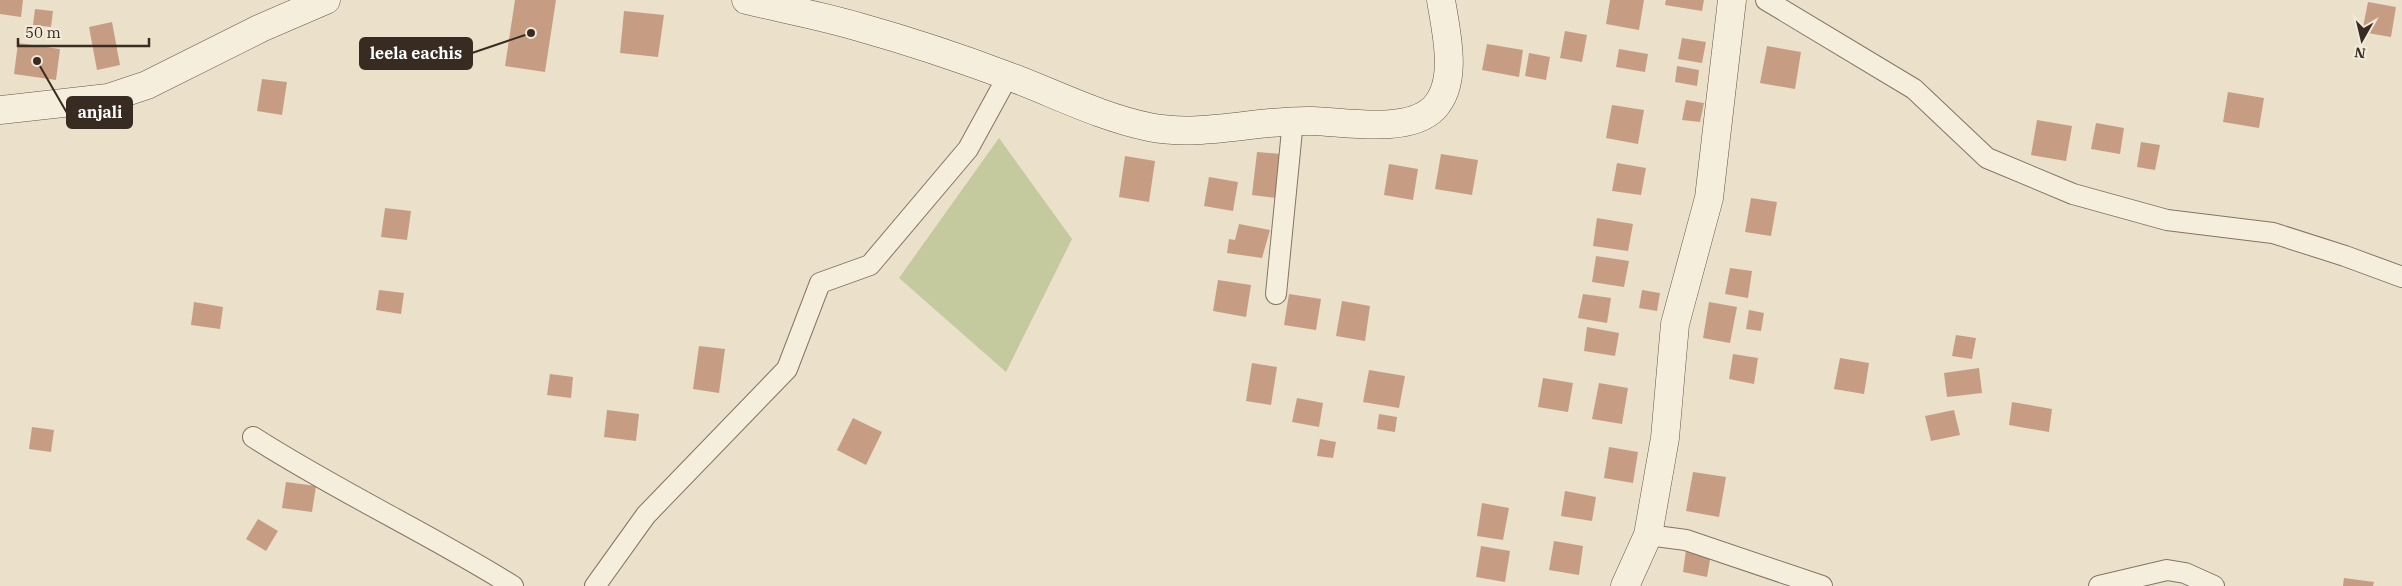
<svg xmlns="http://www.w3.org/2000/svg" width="2402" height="586" font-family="'IBM Plex Serif',serif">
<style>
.green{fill:#c5c99e}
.building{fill:#c69d83}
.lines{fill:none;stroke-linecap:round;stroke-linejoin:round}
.street-casing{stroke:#867360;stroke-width:22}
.secondary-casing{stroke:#685443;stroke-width:29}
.street{stroke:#f6eedd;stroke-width:20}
.secondary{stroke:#f6eedd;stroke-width:28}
.leader{fill:none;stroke:#382c22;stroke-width:2}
.callout-dot{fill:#382c22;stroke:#f3ebd9;stroke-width:2}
.callout{fill:#382c22;stroke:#382c22;stroke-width:2}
.callout-label{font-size:16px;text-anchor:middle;font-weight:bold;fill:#fff}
</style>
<rect width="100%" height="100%" fill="#ebe0ca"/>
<path class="green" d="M999,138L1072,239L1006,372L899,278Z"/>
<g class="building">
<path d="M0,0H23L21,17L0,14Z"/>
<path d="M515,0H556L545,72L505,66Z"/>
<path d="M1610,0H1644L1639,30L1606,24Z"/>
<path d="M1666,0H1704L1702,11L1665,5Z"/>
<path d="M2368,2L2396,7L2391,37L2362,32Z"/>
<path d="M35,9L53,11L51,27L33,25Z"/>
<path d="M624,11L664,15L658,57L620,53Z"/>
<path d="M112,22L120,65L97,70L89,27Z"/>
<path d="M1565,31L1587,35L1582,62L1560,58Z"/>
<path d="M1682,38L1706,42L1702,63L1678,59Z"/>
<path d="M18,43L60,49L56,80L14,74Z"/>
<path d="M1487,44L1523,50L1519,77L1482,70Z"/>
<path d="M1767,46L1801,52L1795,89L1760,83Z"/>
<path d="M1619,49L1648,54L1645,72L1616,67Z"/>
<path d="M1529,53L1550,57L1546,80L1525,76Z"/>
<path d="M1677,66L1699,70L1697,86L1675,82Z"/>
<path d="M262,79L287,82L282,115L257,111Z"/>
<path d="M2228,92L2264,98L2259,128L2223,122Z"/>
<path d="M1686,100L1704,103L1700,122L1682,120Z"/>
<path d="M1612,105L1644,110L1638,144L1606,138Z"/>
<path d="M2037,120L2072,126L2066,161L2031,155Z"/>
<path d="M2096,123L2124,128L2120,154L2091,149Z"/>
<path d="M2141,142L2160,145L2155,170L2137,167Z"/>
<path d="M1257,152L1281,154L1277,198L1252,195Z"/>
<path d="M1441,154L1478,160L1472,195L1435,189Z"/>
<path d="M1125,156L1155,161L1149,202L1119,197Z"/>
<path d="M1617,163L1646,168L1641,195L1612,191Z"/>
<path d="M1389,164L1418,169L1413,200L1384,195Z"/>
<path d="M1209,177L1238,182L1233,211L1204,206Z"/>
<path d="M1751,198L1777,202L1771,236L1745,232Z"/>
<path d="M385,208L411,211L407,240L381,237Z"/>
<path d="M1597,218L1633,224L1628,251L1593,246Z"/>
<path d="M1239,224L1270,230L1262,258L1227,253L1229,239L1235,240Z"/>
<path d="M1596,256L1629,261L1624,287L1592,282Z"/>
<path d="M1730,268L1752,271L1748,298L1725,294Z"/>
<path d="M1218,280L1251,285L1246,317L1213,311Z"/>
<path d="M379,290L404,293L401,314L376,310Z"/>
<path d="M1642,290L1660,293L1657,311L1639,308Z"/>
<path d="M1289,294L1321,299L1316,330L1284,325Z"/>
<path d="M1583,294L1611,298L1607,323L1578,318Z"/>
<path d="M1342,301L1370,306L1365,341L1336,336Z"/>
<path d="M194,302L223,307L220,329L191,325Z"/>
<path d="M1709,302L1737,307L1730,343L1703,338Z"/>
<path d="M1749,310L1764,313L1761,331L1746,329Z"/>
<path d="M1587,327L1619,333L1615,356L1584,351Z"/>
<path d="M1956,335L1976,338L1972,359L1952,356Z"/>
<path d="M699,346L725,349L719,393L693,389Z"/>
<path d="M1733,354L1758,358L1754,384L1729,379Z"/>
<path d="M1840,358L1869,363L1864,394L1834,389Z"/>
<path d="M1252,363L1277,367L1271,405L1246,401Z"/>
<path d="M1979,368L1982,393L1947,397L1944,373Z"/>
<path d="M1369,370L1405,376L1399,408L1363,402Z"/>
<path d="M550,374L573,377L571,398L547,395Z"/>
<path d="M1543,378L1573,383L1568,412L1538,407Z"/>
<path d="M1599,383L1628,388L1622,424L1592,419Z"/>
<path d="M1297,398L1323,403L1319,427L1292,422Z"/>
<path d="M2012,402L2052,409L2049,432L2009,425Z"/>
<path d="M607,410L639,414L636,441L604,437Z"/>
<path d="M1954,410L1960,435L1931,441L1925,416Z"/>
<path d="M1379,414L1397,417L1395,432L1377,429Z"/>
<path d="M853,418L882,432L866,465L837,450Z"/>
<path d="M32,427L54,430L51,452L29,449Z"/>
<path d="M1320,439L1336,442L1333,458L1317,456Z"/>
<path d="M1609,447L1638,452L1633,483L1604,478Z"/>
<path d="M1693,472L1726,477L1719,517L1686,511Z"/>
<path d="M286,482L316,486L312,512L282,508Z"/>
<path d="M1565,491L1596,497L1592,521L1561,516Z"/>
<path d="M1482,503L1509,508L1503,540L1477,536Z"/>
<path d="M258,519L278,531L266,551L246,539Z"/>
<path d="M1554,541L1583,546L1579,575L1549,570Z"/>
<path d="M1481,546L1510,551L1505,582L1476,577Z"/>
<path d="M1686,550L1711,554L1707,577L1683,572Z"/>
<path d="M2344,578L2374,582L2373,586H2343Z"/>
</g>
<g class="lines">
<defs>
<g id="street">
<path d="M1766,0L1914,89L1987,158L2073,194L2167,220L2273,233L2345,256L2402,277"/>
<path d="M1276,294L1293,120"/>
<path d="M253,437C337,491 428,533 513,586"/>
<path d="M1648,535L1686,540L1822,586"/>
<path d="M595,586L646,515L787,369L820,283L870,265L968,149L1008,76"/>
<path d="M2099,586L2167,570L2185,573L2214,586"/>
</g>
<g id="secondary">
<path d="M746,0C784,9 822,16 859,27C909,41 960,58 1008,76C1054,93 1100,117 1149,127C1203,138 1259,119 1313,121C1346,122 1409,134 1434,108C1459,82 1446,32 1441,0"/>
<path d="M0,110L108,98L147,85L261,28L326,0"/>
<path d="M1625,586L1648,535L1665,438L1675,324L1709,198L1732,0"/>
</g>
</defs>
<use href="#street" class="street-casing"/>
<use href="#secondary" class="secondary-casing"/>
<use href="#street" class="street"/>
<use href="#secondary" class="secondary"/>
</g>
<path class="leader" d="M531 33L472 53M37 61L67 113"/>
<g class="callout-dot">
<circle cx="531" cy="33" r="5"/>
<circle cx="37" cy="61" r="5"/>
</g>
<g class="callout">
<rect x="360" y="38" width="112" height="31" rx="5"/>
<rect x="67" y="97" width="65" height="31" rx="5"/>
</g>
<g class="callout-label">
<text x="416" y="59">leela eachis</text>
<text x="100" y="118">anjali</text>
</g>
<g transform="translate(2362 40) rotate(188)" stroke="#f3ebd9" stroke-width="4" paint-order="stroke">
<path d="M0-4L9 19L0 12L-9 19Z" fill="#382c22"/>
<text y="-8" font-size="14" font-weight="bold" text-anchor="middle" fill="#382c22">N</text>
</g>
<path d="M18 38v8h131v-8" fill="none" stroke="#382c22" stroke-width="2.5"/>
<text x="25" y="38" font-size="15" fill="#382c22" stroke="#f3ebd9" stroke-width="4" paint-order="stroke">50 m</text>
</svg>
